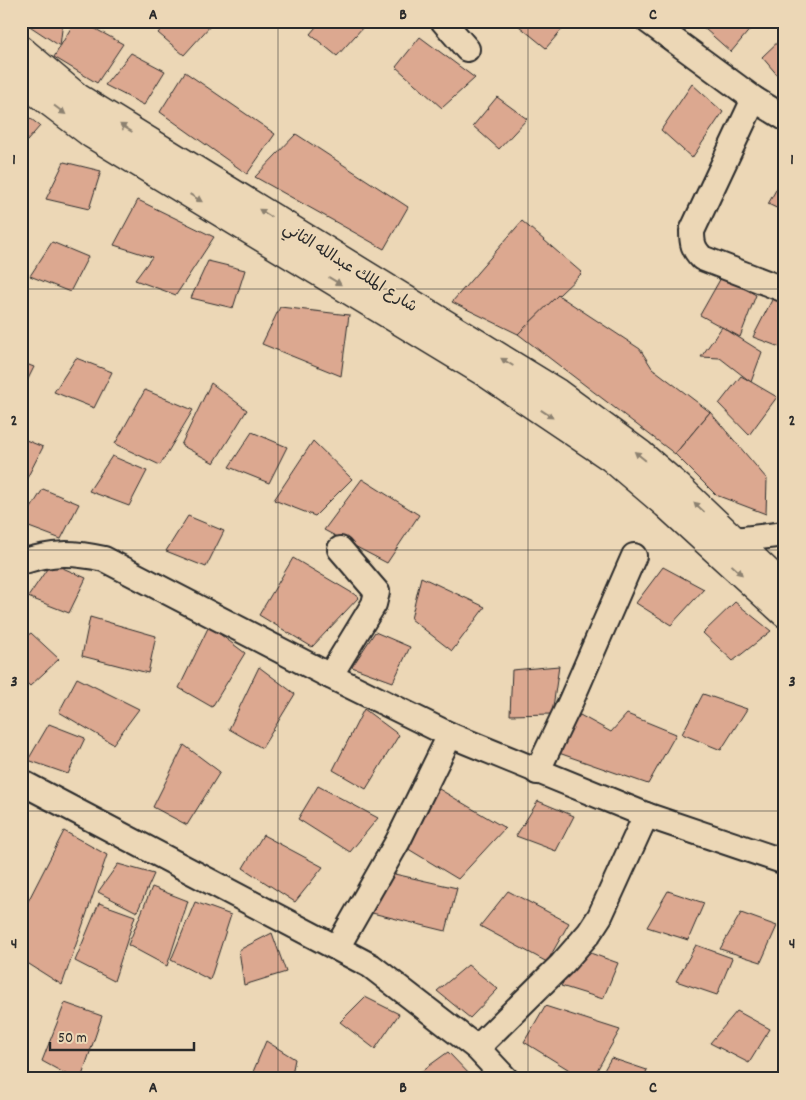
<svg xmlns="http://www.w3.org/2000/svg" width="806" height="1100" font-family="Dekko,'Playpen Sans Arabic',sans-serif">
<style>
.building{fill:#dca890;stroke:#2b2b2b}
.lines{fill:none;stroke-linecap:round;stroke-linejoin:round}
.minor-casing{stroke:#2b2b2b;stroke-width:28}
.major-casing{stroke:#2b2b2b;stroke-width:31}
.minor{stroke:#ecd7b6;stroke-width:24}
.major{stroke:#ecd7b6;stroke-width:28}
.oneway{fill:#8c8170}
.grid{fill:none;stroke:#2b2b2b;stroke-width:1;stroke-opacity:0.55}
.labels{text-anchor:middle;stroke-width:4;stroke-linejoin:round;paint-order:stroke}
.street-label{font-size:16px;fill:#2b2b2b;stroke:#ecd7b6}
.neatline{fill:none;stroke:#2b2b2b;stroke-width:2}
.grid-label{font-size:16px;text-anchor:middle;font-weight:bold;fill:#2b2b2b}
</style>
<rect width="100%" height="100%" fill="#ecd7b6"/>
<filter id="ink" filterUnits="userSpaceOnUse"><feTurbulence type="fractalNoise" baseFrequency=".02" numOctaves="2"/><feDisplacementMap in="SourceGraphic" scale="10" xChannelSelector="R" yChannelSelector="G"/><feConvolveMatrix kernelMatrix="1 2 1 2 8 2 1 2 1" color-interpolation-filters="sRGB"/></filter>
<g filter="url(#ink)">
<g class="building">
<path d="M22,21H63L60,46Z"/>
<path d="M75,21H81L123,44L97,83L54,57Z"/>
<path d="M168,21H206L211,25L184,55L158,33Z"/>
<path d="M321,21H357L364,26L337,56L310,34Z"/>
<path d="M523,21H569L546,48L519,26Z"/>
<path d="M696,21H757L731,52Z"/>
<path d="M785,35V84L762,57Z"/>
<path d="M420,37L475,78L442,108L396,67Z"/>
<path d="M131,53L165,71L144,105L105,85Z"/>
<path d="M185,72L275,134L247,174L160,112Z"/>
<path d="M692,84L723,112L692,158L661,130Z"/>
<path d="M497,97L527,119L499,149L473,126Z"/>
<path d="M21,111L40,126L21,148Z"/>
<path d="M296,134L408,207L384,249L255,177Z"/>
<path d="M64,162L101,171L89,209L46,199Z"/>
<path d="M785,174V212L768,204Z"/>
<path d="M138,200L214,237L176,295L135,280L152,257L114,245Z"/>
<path d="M522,221L582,273L518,334L452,302Z"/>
<path d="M52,242L88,257L70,292L30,276Z"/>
<path d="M208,261L245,270L233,308L191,298Z"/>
<path d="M722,276L756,295L740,337L700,315Z"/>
<path d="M558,295L640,349L652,368L710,412L675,454L518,334Z"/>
<path d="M774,296L785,300V349L753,337Z"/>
<path d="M280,307L349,315L341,376L262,344Z"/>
<path d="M722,327L762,352L751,382L720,358L701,357Z"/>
<path d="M76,358L112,372L94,408L54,392Z"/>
<path d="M21,362L34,367L21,393Z"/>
<path d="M741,376L777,397L749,435L719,404Z"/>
<path d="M211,383L247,410L214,463L181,445Z"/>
<path d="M145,390L193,410L160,465L115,444Z"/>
<path d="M710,412L767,479L766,514L716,495L675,454Z"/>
<path d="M252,432L287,447L269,483L229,467Z"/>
<path d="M21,438L43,447L25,482L21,481Z"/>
<path d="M313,441L352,479L315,516L274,500Z"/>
<path d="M112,456L147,471L129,506L89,491Z"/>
<path d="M362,479L419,515L387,563L324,530Z"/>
<path d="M43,489L79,504L61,539L21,524Z"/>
<path d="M188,516L224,531L206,567L166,551Z"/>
<path d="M293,558L359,597L312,647L259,615Z"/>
<path d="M51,563L86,578L69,613L28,597Z"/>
<path d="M663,567L704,589L671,625L636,603Z"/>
<path d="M421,577L485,607L452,651L411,619Z"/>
<path d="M735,602L771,631L733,661L703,633Z"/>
<path d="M90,617L156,636L148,673L82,656Z"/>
<path d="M209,626L245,653L212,707L179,688Z"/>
<path d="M375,632L410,647L393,682L352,667Z"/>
<path d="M31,633L59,659L30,686L21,678V640Z"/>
<path d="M559,666L552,714L510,715L512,670Z"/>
<path d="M259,667L295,694L262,748L229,729Z"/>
<path d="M77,678L139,709L113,744L59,712Z"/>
<path d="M703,694L747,709L721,750L682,734Z"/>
<path d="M364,709L399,735L366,789L333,770Z"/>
<path d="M627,714L676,734L648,784L553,751L580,715L611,732Z"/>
<path d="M49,724L85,738L68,774L28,760Z"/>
<path d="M184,745L220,772L187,825L153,807Z"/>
<path d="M318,786L378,818L350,852L298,819Z"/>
<path d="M439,789L505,828L458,879L405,847Z"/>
<path d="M538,801L574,816L556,851L516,836Z"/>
<path d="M21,802L27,852H21Z"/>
<path d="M64,831L107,855L62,985L21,959V915Z"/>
<path d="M263,835L323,867L295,902L243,868Z"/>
<path d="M118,864L154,874L137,912L98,892Z"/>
<path d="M390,873L457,888L446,931L372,913Z"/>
<path d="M152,887L188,901L167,966L128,945Z"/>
<path d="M508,891L569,923L547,962L480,926Z"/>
<path d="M668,891L704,903L688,940L647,927Z"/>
<path d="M195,902L231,915L210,980L171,960Z"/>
<path d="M99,903L135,916L114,981L75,961Z"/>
<path d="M741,913L777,926L761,962L720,949Z"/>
<path d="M272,933L286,972L244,985L239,950Z"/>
<path d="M696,945L732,958L717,995L676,981Z"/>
<path d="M582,950L618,963L603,999L561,986Z"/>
<path d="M468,965L498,989L470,1018L437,991Z"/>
<path d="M365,997L399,1014L375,1049L340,1022Z"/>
<path d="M65,1003L102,1016L81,1079H75L42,1061Z"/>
<path d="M545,1006L620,1030L592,1079H584L524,1042Z"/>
<path d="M737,1011L770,1029L749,1063L710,1043Z"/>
<path d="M266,1041L295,1059L291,1079H250Z"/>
<path d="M448,1052L474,1079L412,1078Z"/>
<path d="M611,1058L647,1070L643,1079H599Z"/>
</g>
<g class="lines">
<defs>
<g id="minor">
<path d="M443,21L467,49"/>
<path d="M648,21L754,99L785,118"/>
<path d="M754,99L692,231C692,243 693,249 702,258L785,290"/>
<path d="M718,542L785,534"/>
<path d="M21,562C53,552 72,552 104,559L330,676L450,735L646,815L785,862"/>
<path d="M330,676L374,604L377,592L340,549"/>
<path d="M537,772L570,703L634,556"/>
<path d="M21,782L371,966L477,1048L506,1079"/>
<path d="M338,946L398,841L450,735"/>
<path d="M477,1048L562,964L589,933L600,916L646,815"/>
</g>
<g id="major">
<path d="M21,50L78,98L557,393L640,454L678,487L785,589"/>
<path d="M21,80L92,134L486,373L612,458L666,504L785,613"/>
</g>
</defs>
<use href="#minor" class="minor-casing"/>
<use href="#major" class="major-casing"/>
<use href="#minor" class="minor"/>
<use href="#major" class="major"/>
</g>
<defs><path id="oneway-solid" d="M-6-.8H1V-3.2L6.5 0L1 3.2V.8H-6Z" transform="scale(1.25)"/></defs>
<g class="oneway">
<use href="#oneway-solid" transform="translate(60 110) rotate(37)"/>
<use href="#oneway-solid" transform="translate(126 128) rotate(-148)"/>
<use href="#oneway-solid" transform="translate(196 198) rotate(31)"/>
<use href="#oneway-solid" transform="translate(265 213) rotate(-148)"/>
<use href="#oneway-solid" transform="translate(335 281) rotate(31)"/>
<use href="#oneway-solid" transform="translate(507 362) rotate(-148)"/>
<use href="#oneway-solid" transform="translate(547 414) rotate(34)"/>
<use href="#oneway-solid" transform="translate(640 456) rotate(-141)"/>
<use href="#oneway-solid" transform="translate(699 507) rotate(-137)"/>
<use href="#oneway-solid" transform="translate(737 570) rotate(43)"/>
</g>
</g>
<path class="grid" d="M278,21V1079M528,21V1079M21,289H785M21,550H785M21,811H785"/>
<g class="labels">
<g class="street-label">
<text transform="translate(351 266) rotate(32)" y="6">شارع الملك عبدالله الثاني</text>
</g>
</g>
<rect width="806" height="1100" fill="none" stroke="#ecd7b6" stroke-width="55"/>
<path d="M50 1042v8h144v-8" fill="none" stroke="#2b2b2b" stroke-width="2.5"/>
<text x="58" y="1042" font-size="15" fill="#2b2b2b" stroke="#ecd7b6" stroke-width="4" paint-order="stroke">50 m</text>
<rect x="28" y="28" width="750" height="1044" class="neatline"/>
<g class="grid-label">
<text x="153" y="19">A</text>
<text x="403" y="19">B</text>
<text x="653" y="19">C</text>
<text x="14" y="164">1</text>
<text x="792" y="164">1</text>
<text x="14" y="425">2</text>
<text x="792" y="425">2</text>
<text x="14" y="686">3</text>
<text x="792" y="686">3</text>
<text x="14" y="948">4</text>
<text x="792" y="948">4</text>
<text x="153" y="1092">A</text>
<text x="403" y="1092">B</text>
<text x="653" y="1092">C</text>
</g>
</svg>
